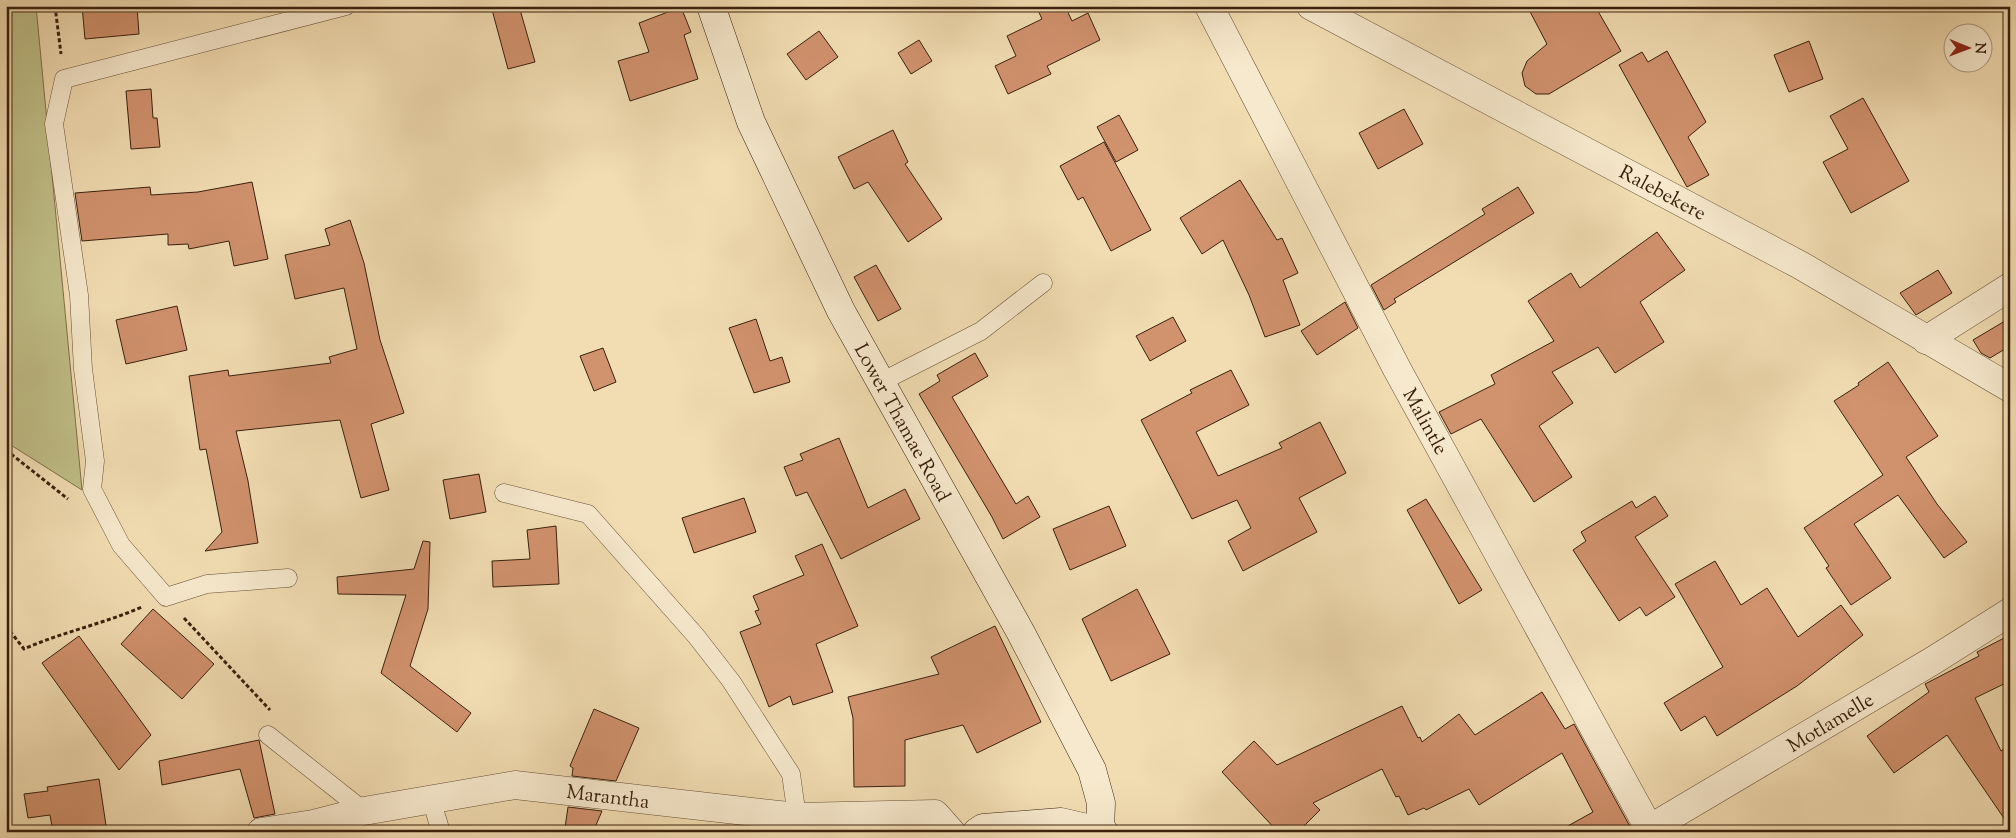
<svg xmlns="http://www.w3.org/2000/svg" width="2016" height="838" font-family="'Sorts Mill Goudy',serif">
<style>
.green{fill:#c0bf88;stroke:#7d704b}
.building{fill:#d1926e;stroke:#3a200e}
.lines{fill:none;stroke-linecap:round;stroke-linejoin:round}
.lane-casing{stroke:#684f37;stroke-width:19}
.street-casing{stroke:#684f37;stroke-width:29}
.secondary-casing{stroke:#3a200e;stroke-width:29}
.path{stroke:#3a200e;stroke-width:3;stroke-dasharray:4 2.5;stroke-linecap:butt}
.lane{stroke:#f7e9cd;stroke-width:18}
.street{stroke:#f7e9cd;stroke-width:28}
.secondary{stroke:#f7e9cd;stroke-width:28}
.labels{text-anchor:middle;stroke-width:4;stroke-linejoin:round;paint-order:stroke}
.street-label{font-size:20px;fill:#3a200e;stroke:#f7e9cd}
</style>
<rect width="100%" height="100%" fill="#f2ddb2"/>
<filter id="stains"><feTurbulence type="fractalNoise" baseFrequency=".004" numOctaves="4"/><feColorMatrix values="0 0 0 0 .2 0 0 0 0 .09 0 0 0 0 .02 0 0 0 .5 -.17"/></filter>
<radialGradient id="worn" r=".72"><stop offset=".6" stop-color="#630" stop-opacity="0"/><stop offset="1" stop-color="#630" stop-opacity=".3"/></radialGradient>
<path class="green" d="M6,6H36L82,490L6,442Z"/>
<g class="building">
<path d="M82,6H137L139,34L85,39Z"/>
<path d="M491,6H519L535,62L508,69Z"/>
<path d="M1036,6H1065L1072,21L1088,13L1100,40L1047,66L1051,74L1008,94L995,66L1016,56L1007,36L1042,19Z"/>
<path d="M1527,6H1595L1621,51L1549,94H1536L1525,86L1522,73L1527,61L1547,44Z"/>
<path d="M681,7L691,32L684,35L698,79L630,101L618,61L649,52L639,23Z"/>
<path d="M819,31L838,57L806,80L787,54Z"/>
<path d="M919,40L932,61L911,74L898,53Z"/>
<path d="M1809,41L1823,79L1789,92L1774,55Z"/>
<path d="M1667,51L1706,122L1688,137L1709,175L1687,187L1619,65L1642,52L1648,62Z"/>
<path d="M151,89L153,118H157L160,147L131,149L126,91Z"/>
<path d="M1863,98L1909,181L1851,213L1823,162L1848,149L1830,116Z"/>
<path d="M1404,109L1423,144L1378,169L1359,133Z"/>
<path d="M1119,115L1138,150L1116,162L1097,127Z"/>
<path d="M893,130L908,162L905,164L942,219L908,242L868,182L854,189L838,157Z"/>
<path d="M1104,142L1151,230L1111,251L1083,197L1078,200L1060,166Z"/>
<path d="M1240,180L1277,240L1282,238L1298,273L1283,280L1300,325L1265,337L1249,295L1223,240L1202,254L1180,218Z"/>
<path d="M252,182L268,259L234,266L229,241L189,249L188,244L168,245V234L82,241L75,193L150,187L151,195L198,192Z"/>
<path d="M1518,187L1534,213L1394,299L1396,302L1384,310L1371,285L1485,214L1482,209Z"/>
<path d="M350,220L364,263L380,340L404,413L371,424L389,490L361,498L340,420L236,431L248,481L258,543L205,551L222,532L206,449L200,450L189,376L228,370L229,376L331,363L329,357L357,349L344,288L295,299L285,255L330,245L325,229Z"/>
<path d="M1657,232L1685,270L1640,302L1664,342L1615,373L1598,347L1552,372L1573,403L1539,426L1572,477L1534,502L1481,419L1451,434L1439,412L1495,384L1491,375L1554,341L1528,301L1571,273L1580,288Z"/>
<path d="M876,265L901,309L878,321L854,277Z"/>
<path d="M1938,270L1952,293L1916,315L1900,293Z"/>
<path d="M1345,302L1358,328L1317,355L1301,331Z"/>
<path d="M177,306L187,350L126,364L116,320Z"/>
<path d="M1173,317L1186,341L1150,361L1136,336Z"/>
<path d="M2010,318V346L1990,358L1981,353L1973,340Z"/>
<path d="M756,319L770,361L782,357L790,382L754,393L729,328Z"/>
<path d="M603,348L616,382L594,391L580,356Z"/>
<path d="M975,353L988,376L952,397L1016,504L1028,496L1040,517L1003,539L992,517L919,394L940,381L937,375Z"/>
<path d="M1888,362L1938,436L1906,457L1937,504L1967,542L1944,558L1898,495L1854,524L1891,578L1851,605L1826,568L1829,566L1804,528L1883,475L1834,401L1859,385L1858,383Z"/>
<path d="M1231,370L1249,405L1196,432L1218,476L1282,448L1279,443L1320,422L1346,473L1299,498L1317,532L1243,571L1228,541L1251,528L1237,500L1192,519L1141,420L1192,393L1190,390Z"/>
<path d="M839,438L868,508L905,489L920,519L841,559L807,492L796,496L784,467L803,460L800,454Z"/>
<path d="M479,474L486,512L450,519L443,480Z"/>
<path d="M1655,496L1668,516L1635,537L1675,597L1646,616L1640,607L1619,621L1573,550L1586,541L1581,532L1632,501L1636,508Z"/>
<path d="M744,498L756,532L694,553L682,518Z"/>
<path d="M1426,499L1482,590L1459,604L1407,510Z"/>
<path d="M1109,506L1126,546L1070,570L1053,529Z"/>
<path d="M556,526L559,584L493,587L492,561L530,559L527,530Z"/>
<path d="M423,541L430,542L428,609L410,666L471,713L457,732L381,673L406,595L338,594L337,577L414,569Z"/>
<path d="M822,544L858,626L816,644L833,692L793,705L790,696L769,707L740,632L761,624L755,611L759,610L753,596L804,575L795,556Z"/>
<path d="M1715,561L1741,605L1767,588L1798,637L1841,605L1863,635L1797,686L1717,736L1705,716L1681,731L1664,703L1723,667L1675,584Z"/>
<path d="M1137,589L1170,654L1111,681L1082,619Z"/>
<path d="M153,609L214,664L182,699L121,644Z"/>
<path d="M995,626L1041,722L977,753L963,725L905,740V786L854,787L853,718L848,697L939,674L931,657Z"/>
<path d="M2010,635V681L1975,698L2001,751L2010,744V827L1947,735L1894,773L1867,736L1929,692L1925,684L1979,656L1977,652Z"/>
<path d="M79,636L151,735L119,770L42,663Z"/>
<path d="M1542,692L1565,729L1574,724L1633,832H1557L1593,812L1562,753L1479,805L1469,789L1426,810L1424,808L1408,815L1399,796L1396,797L1382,769L1313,803L1320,810L1298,832H1278L1222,772L1254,741L1277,765L1402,706L1418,738L1420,737L1422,742L1459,714L1475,735Z"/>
<path d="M594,709L639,728L616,781L572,776L573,768L570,766Z"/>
<path d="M259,740L275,814L254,818L240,769L162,785L159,761Z"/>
<path d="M99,779L107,832H53L50,815L28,818L24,794L48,791L47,787Z"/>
<path d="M568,807L602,811L593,832L565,828Z"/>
</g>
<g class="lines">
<defs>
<g id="lane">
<path d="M881,382L981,331L1043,283"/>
<path d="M504,493L588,514L696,636L731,681L791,774L797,817"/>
<path d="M288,578L207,584L166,597L121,545L92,489L95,461L83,369L79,295L54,124L64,79L346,6"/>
<path d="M268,735L364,811"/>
<path d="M431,799L441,832"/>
</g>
<g id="street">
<path d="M1209,6L1397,369L1651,832"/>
<path d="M1311,6L1800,265L2010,388"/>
<path d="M1926,340L2010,287"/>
<path d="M1649,829L1934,660L2010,612"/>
<path d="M261,832L313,824L364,811L515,785L797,817L935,814L951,832"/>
</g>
<g id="secondary">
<path d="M711,6L751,122L841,311L1021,633L1092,770L1101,803L1100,831"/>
<path d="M977,832L983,828L1061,822L1104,832"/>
</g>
</defs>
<use href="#lane" class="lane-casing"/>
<use href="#street" class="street-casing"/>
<use href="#secondary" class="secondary-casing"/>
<g class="path">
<path d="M55,6L61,54"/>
<path d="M6,450L68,499"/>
<path d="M184,618L270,710"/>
<path d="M6,626L24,649C62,632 103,624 142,607"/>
</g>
<use href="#lane" class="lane"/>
<use href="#street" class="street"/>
<use href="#secondary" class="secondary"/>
</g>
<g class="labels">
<g class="street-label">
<text transform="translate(1663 192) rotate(28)" y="7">Ralebekere</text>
<text transform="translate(1426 421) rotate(61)" y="7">Malintle</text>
<text transform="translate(903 422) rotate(61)" y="7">Lower Thamae Road</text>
<text transform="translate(1830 722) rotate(-31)" y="7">Motlamelle</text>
<text transform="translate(608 796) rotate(7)" y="7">Marantha</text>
</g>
</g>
<rect width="2016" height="838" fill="none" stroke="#f2ddb2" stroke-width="25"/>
<rect x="8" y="8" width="2001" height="823" fill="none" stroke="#3a200e" stroke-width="2.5"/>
<rect x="12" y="12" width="1991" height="813" fill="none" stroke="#3a200e"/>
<g transform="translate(1968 48) rotate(91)"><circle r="24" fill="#f7e9cd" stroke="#ab9981"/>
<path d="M0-4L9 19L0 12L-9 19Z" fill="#8f2418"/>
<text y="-8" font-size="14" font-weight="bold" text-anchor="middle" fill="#3a200e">N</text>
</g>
<rect width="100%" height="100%" filter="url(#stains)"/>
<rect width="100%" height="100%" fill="url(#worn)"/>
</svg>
